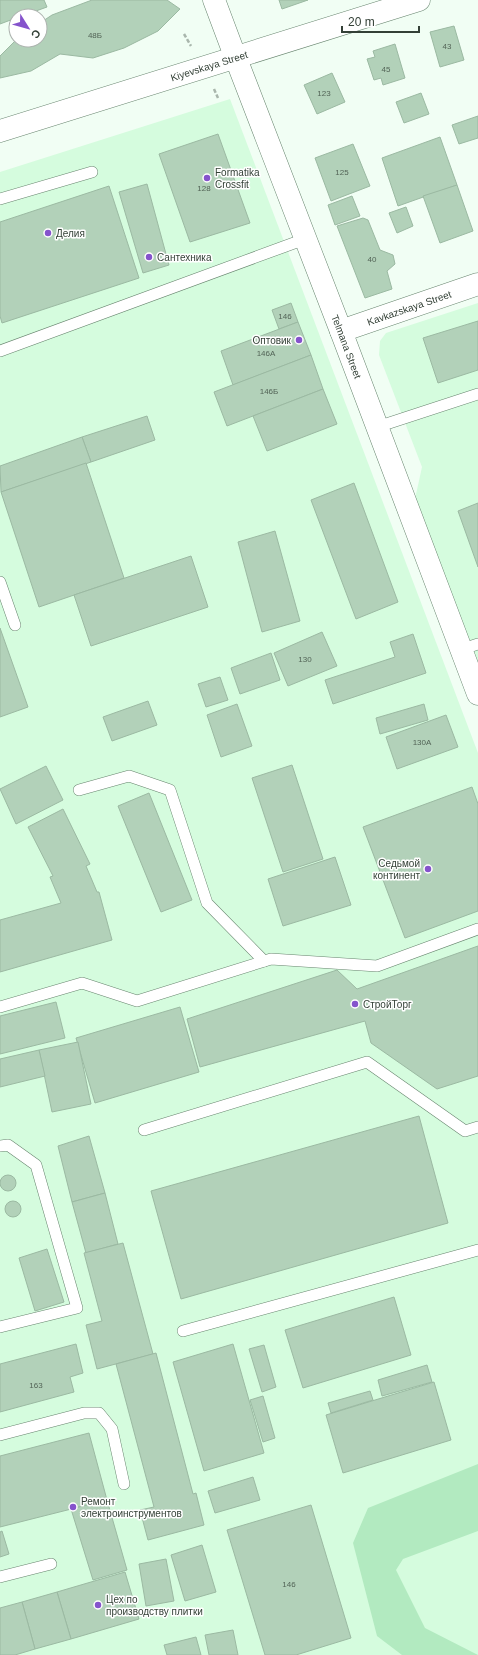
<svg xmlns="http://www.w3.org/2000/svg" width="478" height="1655" font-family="Helvetica,sans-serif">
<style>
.built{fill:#d5fcde}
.green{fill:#b2eac0}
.building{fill:#b2d1b9;stroke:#9bb9a2}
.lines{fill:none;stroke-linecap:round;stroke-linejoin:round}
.service-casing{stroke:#68856f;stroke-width:12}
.minor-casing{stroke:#68856f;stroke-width:23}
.tertiary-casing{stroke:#68856f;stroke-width:23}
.path{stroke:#a9b6ac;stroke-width:2.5;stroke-dasharray:4 2;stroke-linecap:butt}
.service{stroke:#fff;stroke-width:11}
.minor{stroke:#fff;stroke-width:22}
.tertiary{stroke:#fff;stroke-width:22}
.poi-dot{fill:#8553cc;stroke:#fff;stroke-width:1.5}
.labels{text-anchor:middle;stroke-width:3;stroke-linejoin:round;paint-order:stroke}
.number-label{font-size:8px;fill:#536457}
.street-label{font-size:10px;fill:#334036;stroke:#fff}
.poi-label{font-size:10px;fill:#334036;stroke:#fff;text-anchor:start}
</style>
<rect width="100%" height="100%" fill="#f1fef4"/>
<g class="built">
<path d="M230,99L478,753V1655H0V172Z"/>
<path d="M478,303V675L415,499L422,467L379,355L380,341L386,333Z"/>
</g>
<path class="green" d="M478,1464V1531L403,1559L396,1570L425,1628L478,1655H402L377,1636L353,1543L368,1508Z"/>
<g class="building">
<path d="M0,0H44L47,7L22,16H16V18L0,24Z"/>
<path d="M92,0H167L180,9L158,31L124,48L93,58L60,54L31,71L0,78V56L16,40H40V23L52,15Z"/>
<path d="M279,0H308L282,9Z"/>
<path d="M454,26L464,60L440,67L430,32Z"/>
<path d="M395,44L405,78L383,85L381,78L374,80L367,59L375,57L373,51Z"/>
<path d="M332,73L345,102L317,114L304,85Z"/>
<path d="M421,93L429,114L404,123L396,102Z"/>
<path d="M478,116V138L459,144L452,125Z"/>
<path d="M218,134L250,223L190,242L159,154Z"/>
<path d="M440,137L457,185L398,206L382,158Z"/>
<path d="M353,144L370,186L331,201L315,158Z"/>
<path d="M147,184L169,265L143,273L119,192Z"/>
<path d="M457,185L473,231L440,243L423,196Z"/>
<path d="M109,186L139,278L2,323L0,316V222Z"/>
<path d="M352,196L360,216L335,225L328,205Z"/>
<path d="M406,207L413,226L397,233L389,213Z"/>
<path d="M363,218L368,220L380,250L393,255L395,264L387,271L392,289L365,298L337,226Z"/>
<path d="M291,303L298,322L279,329L272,310Z"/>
<path d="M478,321V370L438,383L423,338Z"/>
<path d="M298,322L311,355L233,385L221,351Z"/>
<path d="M311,355L323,389L227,426L214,392Z"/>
<path d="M323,389L337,424L267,451L253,416Z"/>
<path d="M147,416L155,440L91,462L82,437Z"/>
<path d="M82,437L91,462L1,492L0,466Z"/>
<path d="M86,463L124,578L39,607L1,492Z"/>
<path d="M354,483L398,602L356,619L311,500Z"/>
<path d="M478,503V567L458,511Z"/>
<path d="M275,531L300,621L262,632L238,542Z"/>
<path d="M191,556L208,607L91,646L74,595Z"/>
<path d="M0,628L28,707L0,717Z"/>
<path d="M322,632L337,666L288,686L274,653Z"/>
<path d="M413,634L426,673L333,704L325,680L395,657L390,642Z"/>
<path d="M271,653L280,680L240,694L231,668Z"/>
<path d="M220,677L228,700L206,707L198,684Z"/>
<path d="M148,701L157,725L112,741L103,717Z"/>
<path d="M237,704L252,746L221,757L207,715Z"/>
<path d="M424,704L428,720L380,734L376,718Z"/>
<path d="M446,715L458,747L397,769L386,737Z"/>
<path d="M292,765L323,859L283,872L252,778Z"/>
<path d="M46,766L63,800L16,824L0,789Z"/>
<path d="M472,787L478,804V911L405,938L363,827Z"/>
<path d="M149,793L192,900L161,912L118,806Z"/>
<path d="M63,809L90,864L86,866L97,892H99L112,940L0,972V920L61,903L50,877L53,876L28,827Z"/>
<path d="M335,857L351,905L283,926L268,879Z"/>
<path d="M478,946V1076L437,1089L371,1043L365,1021L200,1067L187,1019L337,970L357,989Z"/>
<path d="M56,1002L65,1038L0,1054V1016Z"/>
<path d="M180,1007L199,1072L95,1103L76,1038Z"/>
<path d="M78,1042L91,1104L52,1112L39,1050Z"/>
<path d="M39,1050L45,1076L0,1087V1059Z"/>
<path d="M419,1116L448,1223L181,1299L151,1191Z"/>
<path d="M89,1136L105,1193L72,1202L58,1146Z"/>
<circle cx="8" cy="1183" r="8"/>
<path d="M105,1193L118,1244L86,1253L72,1202Z"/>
<circle cx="13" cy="1209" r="8"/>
<path d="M123,1243L153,1354L97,1369L86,1325L102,1321L84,1253Z"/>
<path d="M47,1249L64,1302L35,1311L19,1258Z"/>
<path d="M394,1297L411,1355L303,1388L285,1330Z"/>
<path d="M76,1344L83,1373L70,1377L74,1392L0,1412V1364Z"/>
<path d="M233,1344L264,1453L204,1471L173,1362Z"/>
<path d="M264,1345L276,1387L262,1392L249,1349Z"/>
<path d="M156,1353L193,1494L196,1493L204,1525L148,1540L140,1510L154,1507L116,1364Z"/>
<path d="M427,1365L432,1382L382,1396L378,1380Z"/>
<path d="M434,1382L451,1440L343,1473L326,1415Z"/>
<path d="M370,1391L373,1400L331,1413L328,1403Z"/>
<path d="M263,1396L275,1438L263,1442L250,1400Z"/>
<path d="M89,1433L107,1500L0,1527V1456Z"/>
<path d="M253,1477L260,1500L215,1513L208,1491Z"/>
<path d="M107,1500L127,1570L93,1580L71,1509Z"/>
<path d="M311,1505L351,1638L296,1655H265L227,1530Z"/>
<path d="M2,1531L9,1554L0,1557V1532Z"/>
<path d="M202,1545L216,1592L185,1601L171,1555Z"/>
<path d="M166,1559L174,1601L146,1606L139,1564Z"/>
<path d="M125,1572L139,1619L71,1639L57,1592Z"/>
<path d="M57,1592L71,1639L35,1649L22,1602Z"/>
<path d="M22,1602L35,1649L15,1655H0V1608Z"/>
<path d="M233,1630L238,1655H209L205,1635Z"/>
<path d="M196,1637L201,1655H167L164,1645Z"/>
</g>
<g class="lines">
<defs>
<g id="service">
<path d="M0,199L92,172"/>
<path d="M0,351L305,239"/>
<path d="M377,427L478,394"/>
<path d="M0,582L15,625"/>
<path d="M460,650L478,644"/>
<path d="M79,790L129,776L170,790L207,903L264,961"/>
<path d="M0,1007L82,983L137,1001L271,959L377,966L478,929"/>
<path d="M144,1130L367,1062L465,1131L478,1127"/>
<path d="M0,1146L8,1145L36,1165L77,1308L0,1327"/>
<path d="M183,1331L478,1250"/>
<path d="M0,1435L84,1413H99L112,1429L124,1484"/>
<path d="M0,1577L51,1564"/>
</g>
<g id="minor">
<path id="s1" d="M214,0L235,56L341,331L478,694"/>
<path id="s2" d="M341,331L478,284"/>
</g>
<g id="tertiary">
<path id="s3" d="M0,131L419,0"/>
</g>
</defs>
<use href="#service" class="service-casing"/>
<use href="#minor" class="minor-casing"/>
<use href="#tertiary" class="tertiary-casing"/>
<g class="path">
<path d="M184,34L191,46"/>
<path d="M214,89L218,98"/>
</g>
<use href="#service" class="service"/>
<use href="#minor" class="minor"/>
<use href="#tertiary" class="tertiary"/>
</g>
<g class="poi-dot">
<circle cx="207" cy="178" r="4"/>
<circle cx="48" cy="233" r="4"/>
<circle cx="149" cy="257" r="4"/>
<circle cx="299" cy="340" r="4"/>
<circle cx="428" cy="869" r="4"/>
<circle cx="355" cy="1004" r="4"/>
<circle cx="73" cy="1507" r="4"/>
<circle cx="98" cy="1605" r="4"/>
</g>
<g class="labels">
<g class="number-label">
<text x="95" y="38">48Б</text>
<text x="447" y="49">43</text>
<text x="386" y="72">45</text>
<text x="324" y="96">123</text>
<text x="342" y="175">125</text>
<text x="204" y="191">128</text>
<text x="372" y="262">40</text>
<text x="285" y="319">146</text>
<text x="266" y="356">146А</text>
<text x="269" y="394">146Б</text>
<text x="305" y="662">130</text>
<text x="422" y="745">130А</text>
<text x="36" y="1388">163</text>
<text x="289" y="1587">146</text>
</g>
<g class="street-label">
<text dy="4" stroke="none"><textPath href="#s3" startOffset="219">Kiyevskaya Street</textPath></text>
<text dy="4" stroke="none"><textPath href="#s2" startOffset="72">Kavkazskaya Street</textPath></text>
<text dy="4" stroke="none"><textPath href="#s1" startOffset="371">Telmana Street</textPath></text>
</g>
<g class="poi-label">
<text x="215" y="176">Formatika<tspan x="215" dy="12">Crossfit</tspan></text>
<text x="56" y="237">Делия</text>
<text x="157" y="261">Сантехника</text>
<text x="291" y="344" text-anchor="end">Оптовик</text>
<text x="420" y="867" text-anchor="end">Седьмой<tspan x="420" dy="12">континент</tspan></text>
<text x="363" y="1008">СтройТорг</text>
<text x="81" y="1505">Ремонт<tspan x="81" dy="12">электроинструментов</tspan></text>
<text x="106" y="1603">Цех по<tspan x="106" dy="12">производству плитки</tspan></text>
</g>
</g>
<g transform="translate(28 28) rotate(127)"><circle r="19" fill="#ffffff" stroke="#adb3af"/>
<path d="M0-3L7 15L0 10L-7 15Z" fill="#8553cc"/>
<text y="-6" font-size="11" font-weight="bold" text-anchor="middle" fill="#334036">С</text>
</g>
<path d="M342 26v6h77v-6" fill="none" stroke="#334036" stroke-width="2"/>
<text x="348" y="26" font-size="12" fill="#334036" stroke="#ffffff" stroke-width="3" paint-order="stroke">20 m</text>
</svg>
